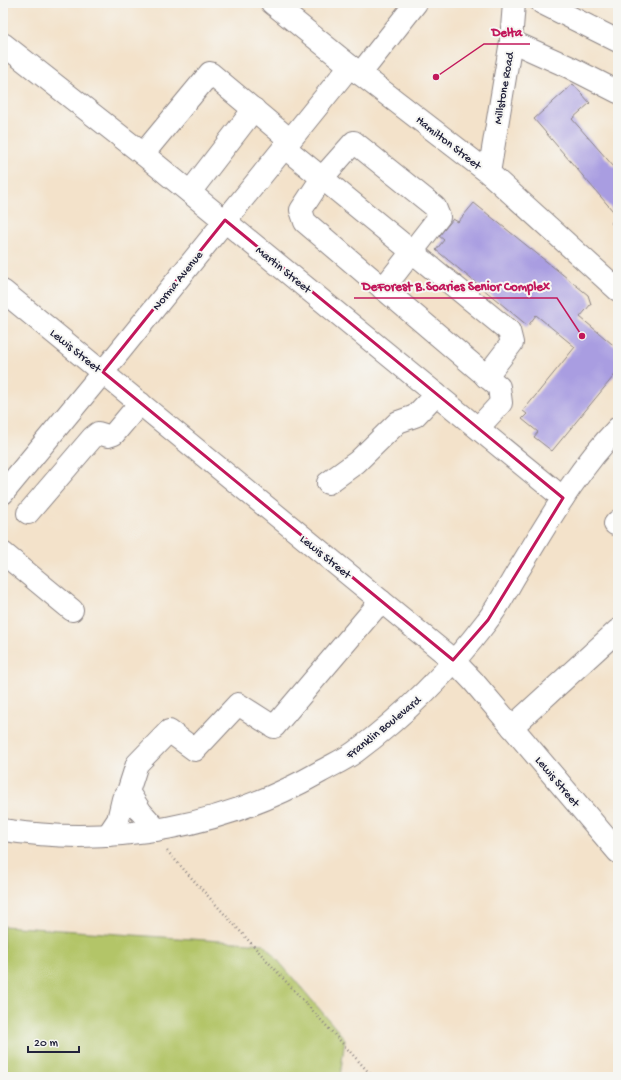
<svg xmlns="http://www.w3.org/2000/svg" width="621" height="1080" font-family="'Gochi Hand',sans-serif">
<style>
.green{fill:#b3c568;stroke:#6a7452}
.building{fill:#a99de1}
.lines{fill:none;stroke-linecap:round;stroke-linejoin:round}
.minor-casing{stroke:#8a8282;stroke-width:24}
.path{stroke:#8a8282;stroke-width:2.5;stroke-dasharray:1 3;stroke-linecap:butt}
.minor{stroke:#fff;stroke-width:22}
.marked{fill:none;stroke:#c2185b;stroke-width:3;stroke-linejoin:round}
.labels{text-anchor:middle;stroke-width:4;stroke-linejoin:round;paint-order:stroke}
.street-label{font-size:12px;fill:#22223b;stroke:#f6f6f2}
.leader{fill:none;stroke:#c2185b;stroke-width:1.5}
.callout-dot{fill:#c2185b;stroke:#f6f6f2;stroke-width:1.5}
.callout-label{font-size:13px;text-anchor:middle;font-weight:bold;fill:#c2185b;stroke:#f6f6f2;stroke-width:4;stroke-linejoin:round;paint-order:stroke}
</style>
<rect width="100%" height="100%" fill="#f6f6f2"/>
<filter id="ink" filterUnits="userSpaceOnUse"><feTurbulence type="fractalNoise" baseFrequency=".025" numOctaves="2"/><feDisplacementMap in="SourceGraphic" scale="8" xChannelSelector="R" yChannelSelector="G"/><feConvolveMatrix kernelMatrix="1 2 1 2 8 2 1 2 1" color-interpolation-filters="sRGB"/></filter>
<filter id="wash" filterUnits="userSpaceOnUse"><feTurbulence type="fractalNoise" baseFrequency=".012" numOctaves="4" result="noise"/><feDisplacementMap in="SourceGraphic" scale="16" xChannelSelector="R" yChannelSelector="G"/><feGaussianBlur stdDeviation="0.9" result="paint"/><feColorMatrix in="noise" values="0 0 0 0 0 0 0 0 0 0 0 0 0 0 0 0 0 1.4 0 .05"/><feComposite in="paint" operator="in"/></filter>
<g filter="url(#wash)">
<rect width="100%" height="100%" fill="#f3e2ca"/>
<path class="green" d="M3,926L264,944L345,1039L340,1077H3Z"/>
<g id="blocks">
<g class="building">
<path d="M573,84L590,103L572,119L614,167L618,164V207L613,211L534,119Z"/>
<path d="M474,203L588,295L591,304L580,317L618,349V371L552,451L534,437L538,432L522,419L527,414L523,411L575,347L536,315L528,326L436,250L444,240L439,236L453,219L458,222Z"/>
<path d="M618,217V230L611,223Z"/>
</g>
</g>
</g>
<g filter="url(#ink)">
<use href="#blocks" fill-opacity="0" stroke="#8a8282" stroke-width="1"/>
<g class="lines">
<defs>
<g id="minor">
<path d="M272,3L350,66L489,173L618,290"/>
<path d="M542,3L618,41"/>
<path d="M511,41L569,67L618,92"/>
<path d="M3,44L143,154L563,498"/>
<path d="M360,74L416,3"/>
<path d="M284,147L322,178L301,210L305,222L499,387L501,403L478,428"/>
<path d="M143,154L210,73L290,140"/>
<path d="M489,173L511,41L514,3"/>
<path d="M190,192L254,109"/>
<path d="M383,289L439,217L435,207L354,142L322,178L509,331L512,343L486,377"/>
<path d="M3,291L453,660L473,681L618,852"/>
<path d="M328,483L357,462L398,422L415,416L436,394"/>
<path d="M3,493L103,372L350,66"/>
<path d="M28,513L93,437L98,433L108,436L114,434L140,403"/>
<path d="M615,524L618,521"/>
<path d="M3,553L72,610"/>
<path d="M512,727L618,630"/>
<path d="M128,792L141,812L157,830"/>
<path d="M3,830C113,847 224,827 320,772C332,765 344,760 355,752C405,715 449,671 487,621C499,606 508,587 518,571C548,522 577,470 618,428"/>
<path d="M108,835L118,820L123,799L128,792L137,764L169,731L195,750L238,704L274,727L381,601"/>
</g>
</defs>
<use href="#minor" class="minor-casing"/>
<path class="path" d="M167,851L373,1077"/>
<use href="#minor" class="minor"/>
</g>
</g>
<path class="marked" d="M225,220L563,498L488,620L453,660L103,372Z"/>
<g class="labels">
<g class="street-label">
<text transform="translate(503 88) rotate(-80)" y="4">Millstone Road</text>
<text transform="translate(449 142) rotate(38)" y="4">Hamilton Street</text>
<text transform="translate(284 269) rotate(39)" y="4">Martin Street</text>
<text transform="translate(177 280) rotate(-51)" y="4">Norma Avenue</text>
<text transform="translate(76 350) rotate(39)" y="4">Lewis Street</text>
<text transform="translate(326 556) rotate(39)" y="4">Lewis Street</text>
<text transform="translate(383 727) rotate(-39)" y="4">Franklin Boulevard</text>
<text transform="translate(558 781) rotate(50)" y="4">Lewis Street</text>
</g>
</g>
<path class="leader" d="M436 77L484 44H530M582 336L557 298H354"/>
<g class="callout-dot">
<circle cx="436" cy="77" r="4"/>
<circle cx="582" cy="336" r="4"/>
</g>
<g class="callout-label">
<text x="507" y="36">Delta</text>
<text x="456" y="290">DeForest B.Soaries Senior Complex</text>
</g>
<rect width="621" height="1080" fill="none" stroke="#f6f6f2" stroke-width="16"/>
<path d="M28 1046v6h51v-6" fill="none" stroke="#22223b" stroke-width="2"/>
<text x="34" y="1046" font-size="12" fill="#22223b" stroke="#f6f6f2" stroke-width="3" paint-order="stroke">20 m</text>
</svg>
